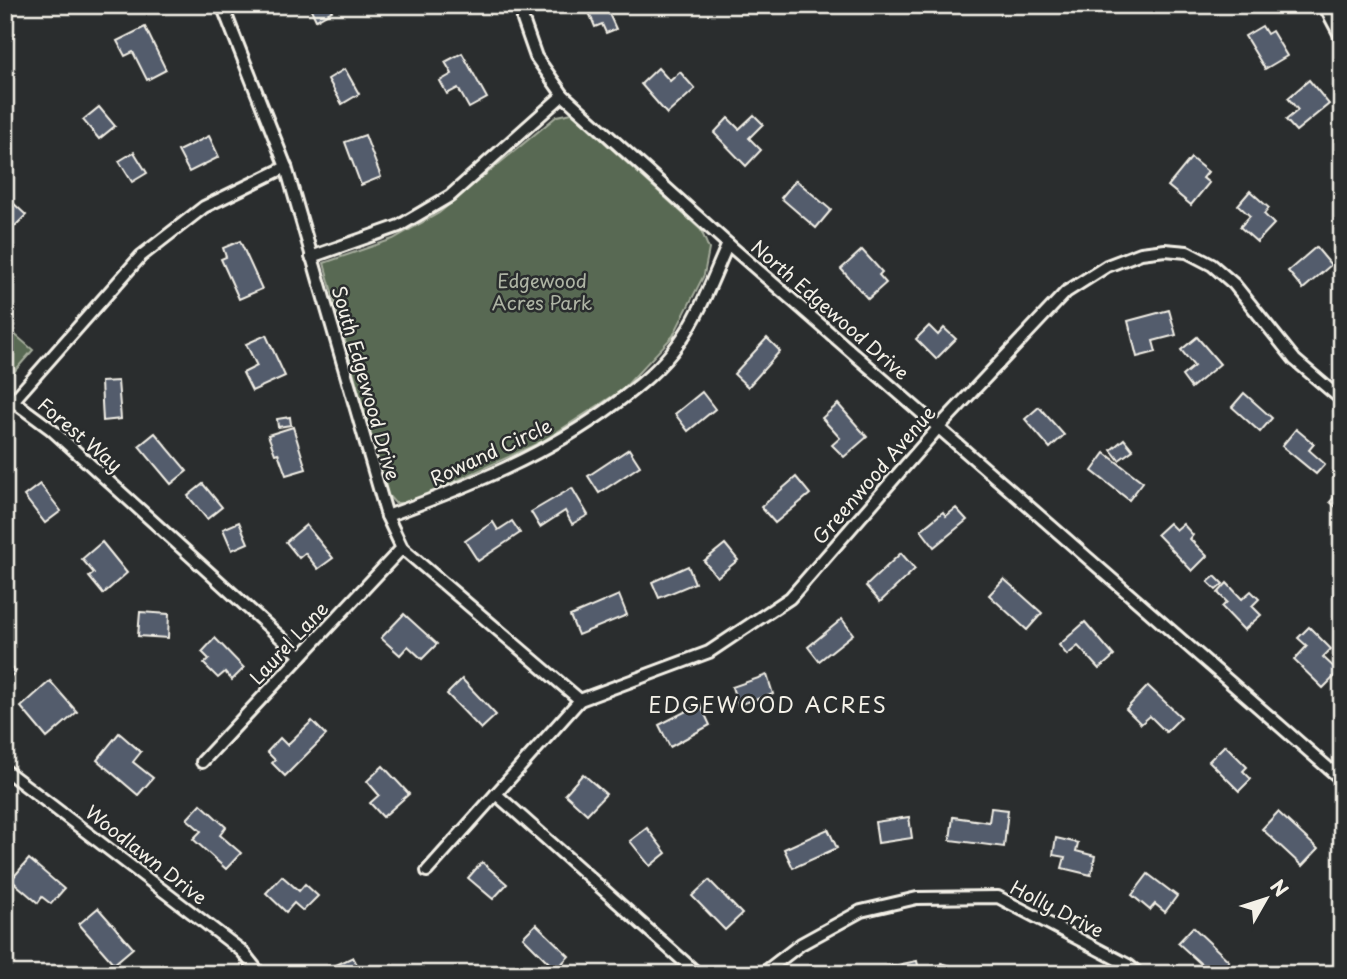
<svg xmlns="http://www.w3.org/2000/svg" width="1347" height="979" font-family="'Playpen Sans',sans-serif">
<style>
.green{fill:#596952;stroke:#a6ad9d;stroke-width:2}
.building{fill:#535c6c;stroke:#f4f1e8;stroke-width:2}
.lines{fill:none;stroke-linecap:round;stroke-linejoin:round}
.street-casing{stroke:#f4f1e8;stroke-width:16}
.street{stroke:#2a2d2e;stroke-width:10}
.labels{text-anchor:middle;stroke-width:5;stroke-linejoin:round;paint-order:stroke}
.park-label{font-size:19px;fill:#aeb4a4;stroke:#2a2d2e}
.street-label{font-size:19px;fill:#f4f1e8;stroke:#2a2d2e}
.neighbourhood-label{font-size:21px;letter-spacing:2px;fill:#f4f1e8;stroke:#2a2d2e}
</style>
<rect width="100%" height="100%" fill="#2a2d2e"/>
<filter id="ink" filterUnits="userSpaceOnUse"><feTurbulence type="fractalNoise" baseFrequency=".0143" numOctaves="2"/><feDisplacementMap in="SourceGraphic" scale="14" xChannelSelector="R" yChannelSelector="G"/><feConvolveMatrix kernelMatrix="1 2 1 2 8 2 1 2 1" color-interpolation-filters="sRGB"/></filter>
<g filter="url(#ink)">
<g class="green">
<path d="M572,113L701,230L709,249L704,275L673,336L622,390L543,441L408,503H395L386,493L324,263L393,239L439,213L557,116Z"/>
<path d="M5,326L33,350L5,382Z"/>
</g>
<g class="building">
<path d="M309,5H328L332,11L316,20Z"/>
<path d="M586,5H605L616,29L606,33L602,24L595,27Z"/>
<path d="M1262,26L1267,34L1272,31L1287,56L1265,69L1245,36Z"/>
<path d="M145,27L166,70L147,80L133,52L125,56L117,41Z"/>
<path d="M462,53L487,98L469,108L458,88L447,94L440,81L452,74L445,62Z"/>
<path d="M658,68L670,81L680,72L695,89L667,114L641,84Z"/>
<path d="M345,69L359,94L342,104L328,79Z"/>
<path d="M1309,80L1329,104L1296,131L1286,120L1298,110L1288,98Z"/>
<path d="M99,107L115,126L99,139L83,120Z"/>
<path d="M754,115L763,124L749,138L761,150L746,166L714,133L728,118L739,129Z"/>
<path d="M365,135L381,177L361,185L345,142Z"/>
<path d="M209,136L219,157L189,172L178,151Z"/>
<path d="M134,152L147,173L132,182L119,161Z"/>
<path d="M1191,158L1208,172L1203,178L1209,183L1191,205L1168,186Z"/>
<path d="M796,180L831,210L816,228L781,198Z"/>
<path d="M1250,191L1269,208L1264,214L1274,224L1257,242L1240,227L1250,216L1238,205Z"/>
<path d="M11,201L26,215L5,236V208Z"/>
<path d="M240,241L262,289L239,299L221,259L226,257L223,248Z"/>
<path d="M1316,247L1331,265L1303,289L1288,271Z"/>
<path d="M862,250L882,272L879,275L886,283L868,299L841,269Z"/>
<path d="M1169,310L1176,335L1153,341L1156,352L1137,357L1128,321Z"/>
<path d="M929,326L938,335L944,328L956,339L936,359L916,339Z"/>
<path d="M266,335L285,376L252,391L243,373L257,366L246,344Z"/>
<path d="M1197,337L1220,364L1191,388L1182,376L1194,366L1181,350Z"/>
<path d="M767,338L780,351L748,387L734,374Z"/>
<path d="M118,381L121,419L103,421L101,382Z"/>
<path d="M702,392L715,409L688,431L675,414Z"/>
<path d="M1244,393L1272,418L1260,432L1232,407Z"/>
<path d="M838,404L867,437L844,457L832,445L840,438L822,418Z"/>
<path d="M1039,407L1064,435L1050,448L1025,419Z"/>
<path d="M290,417L291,425L278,427L277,419Z"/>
<path d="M293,427L306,469L286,475L278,453L275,454L268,435Z"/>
<path d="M1296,429L1314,444L1309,450L1325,464L1316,474L1282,446Z"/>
<path d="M155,433L187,471L171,484L139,446Z"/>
<path d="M1124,439L1133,450L1119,460L1111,450Z"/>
<path d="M629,449L640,466L599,493L588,476Z"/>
<path d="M1105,453L1143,482L1129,500L1092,471Z"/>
<path d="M796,477L810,494L775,523L761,507Z"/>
<path d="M40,484L61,511L45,523L24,496Z"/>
<path d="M203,484L222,507L207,519L188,496Z"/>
<path d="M572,488L588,515L572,524L565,511L540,527L531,512Z"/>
<path d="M1342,488V512L1330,502Z"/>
<path d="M956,508L967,520L934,547L921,530L943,512L946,516Z"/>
<path d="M512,521L520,533L478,561L465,541L493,522L498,530Z"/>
<path d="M239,522L248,543L232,550L223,529Z"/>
<path d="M1169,523L1176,530L1183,524L1193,535L1190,539L1207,556L1192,571L1157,534Z"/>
<path d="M306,525L333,558L318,569L305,553L299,558L286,542Z"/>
<path d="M102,542L127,573L103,594L89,577L94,573L82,559Z"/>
<path d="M725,544L738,560L717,577L704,561Z"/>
<path d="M901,553L915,569L880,602L866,586Z"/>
<path d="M688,566L695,583L659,598L652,582Z"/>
<path d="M1215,576L1223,584L1216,590L1208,582Z"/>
<path d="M1004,579L1042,613L1027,630L989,595Z"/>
<path d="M1227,583L1242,599L1251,591L1259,599L1252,606L1261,615L1244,630L1222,607L1227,602L1218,593Z"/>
<path d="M619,595L627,615L578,635L570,616Z"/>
<path d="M140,612L169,614L168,638L138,636Z"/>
<path d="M404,614L437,644L422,659L408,646L400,655L381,638Z"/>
<path d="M842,619L853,634L819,661L808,647Z"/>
<path d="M1085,622L1114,656L1099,669L1078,646L1067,655L1059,645Z"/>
<path d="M1309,627L1331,649L1323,657L1339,672L1323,688L1294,660L1307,646L1298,638Z"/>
<path d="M215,638L244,668L232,680L225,672L218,678L204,664L209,659L202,652Z"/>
<path d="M5,662L16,671L5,683Z"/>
<path d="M767,675L773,694L738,705L732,687Z"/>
<path d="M462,679L496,715L481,729L447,694Z"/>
<path d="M50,681L77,712L47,738L21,707Z"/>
<path d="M1148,686L1181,717L1166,732L1150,716L1141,724L1126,709Z"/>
<path d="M700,704L710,725L670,747L659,725Z"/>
<path d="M312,721L326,735L285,776L272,763L275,760L267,752L280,738L287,745Z"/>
<path d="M119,733L141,752L133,762L153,778L138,795L97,760Z"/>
<path d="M1225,745L1247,767L1243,771L1251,779L1239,791L1209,761Z"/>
<path d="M383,766L409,794L383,817L370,803L379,795L367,781Z"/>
<path d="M583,774L606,794L587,814L565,794Z"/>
<path d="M201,804L226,827L220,835L241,853L226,869L193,839L201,831L187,819Z"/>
<path d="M991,808L1008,810L1004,847L950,840L953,817L989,822Z"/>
<path d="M1278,812L1318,849L1302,866L1262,829Z"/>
<path d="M909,817L912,838L878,843L875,822Z"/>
<path d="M647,828L666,853L650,866L630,841Z"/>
<path d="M828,829L837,848L793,868L784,849Z"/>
<path d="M1056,838L1078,843L1076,851L1095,856L1091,875L1062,868L1065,857L1053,855Z"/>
<path d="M29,859L64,889L51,904L42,897L38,903L11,880Z"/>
<path d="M482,862L507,884L493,899L468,878Z"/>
<path d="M1148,874L1177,896L1165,912L1155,904L1150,910L1132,895Z"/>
<path d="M282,876L299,891L305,884L318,896L303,911L294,903L286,912L266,893Z"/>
<path d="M709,880L742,914L725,930L692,896Z"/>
<path d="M98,908L133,948L114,964L79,924Z"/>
<path d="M536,924L569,956L556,970L523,937Z"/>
<path d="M1193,927L1229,961L1218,974H1212L1178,943Z"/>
<path d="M353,957L362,974H338L334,966Z"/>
<path d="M917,961L920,974H874L873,970Z"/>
<path d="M941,963L980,974H938Z"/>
</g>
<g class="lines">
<defs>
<g id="street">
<path d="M222,5L286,167L387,516L402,548L580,700"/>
<path d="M523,5V20L536,57L563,95L728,244L1342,780"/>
<path d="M1324,5L1342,39"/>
<path d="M286,167L204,207L141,256L13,401L51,429L301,656"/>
<path d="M311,257L399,226L450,196L563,95"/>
<path d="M387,516C467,487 547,455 616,403C639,386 661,368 678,344C700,315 713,277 728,244"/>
<path d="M202,762L402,548"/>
<path d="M5,770L242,951L260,974"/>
<path d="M496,794L698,974"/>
<path d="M427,871L580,700L709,652L790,598L939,427L1066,292L1107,266L1141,253L1165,250L1187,252L1212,265L1234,284L1295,360L1342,400"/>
<path d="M762,974L801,944L861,911L917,898L998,897L1128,965L1139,974"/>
</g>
</defs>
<use href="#street" class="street-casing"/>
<use href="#street" class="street"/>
</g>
</g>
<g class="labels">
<g class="park-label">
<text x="542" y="288">Edgewood<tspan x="542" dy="22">Acres Park</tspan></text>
</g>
<g class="street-label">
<text transform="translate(830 310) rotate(41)" y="7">North Edgewood Drive</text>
<text transform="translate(366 383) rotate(74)" y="7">South Edgewood Drive</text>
<text transform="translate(80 435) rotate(40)" y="7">Forest Way</text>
<text transform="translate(491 452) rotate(-25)" y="7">Rowand Circle</text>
<text transform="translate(874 475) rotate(-49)" y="7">Greenwood Avenue</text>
<text transform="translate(289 643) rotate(-47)" y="7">Laurel Lane</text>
<text transform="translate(146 855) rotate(38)" y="7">Woodlawn Drive</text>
<text transform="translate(1057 909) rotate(27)" y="7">Holly Drive</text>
</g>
<g class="neighbourhood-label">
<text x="768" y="713">EDGEWOOD ACRES</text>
</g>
</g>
<rect width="1347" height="979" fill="none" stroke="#2a2d2e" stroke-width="28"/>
<rect x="14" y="14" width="1319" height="951" fill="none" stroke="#f4f1e8" stroke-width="2.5" filter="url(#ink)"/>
<g transform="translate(1266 899) rotate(51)" stroke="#2a2d2e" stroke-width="5" paint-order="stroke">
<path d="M0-5L12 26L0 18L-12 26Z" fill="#f4f1e8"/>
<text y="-10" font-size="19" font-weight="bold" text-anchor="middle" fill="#f4f1e8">N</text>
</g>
</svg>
